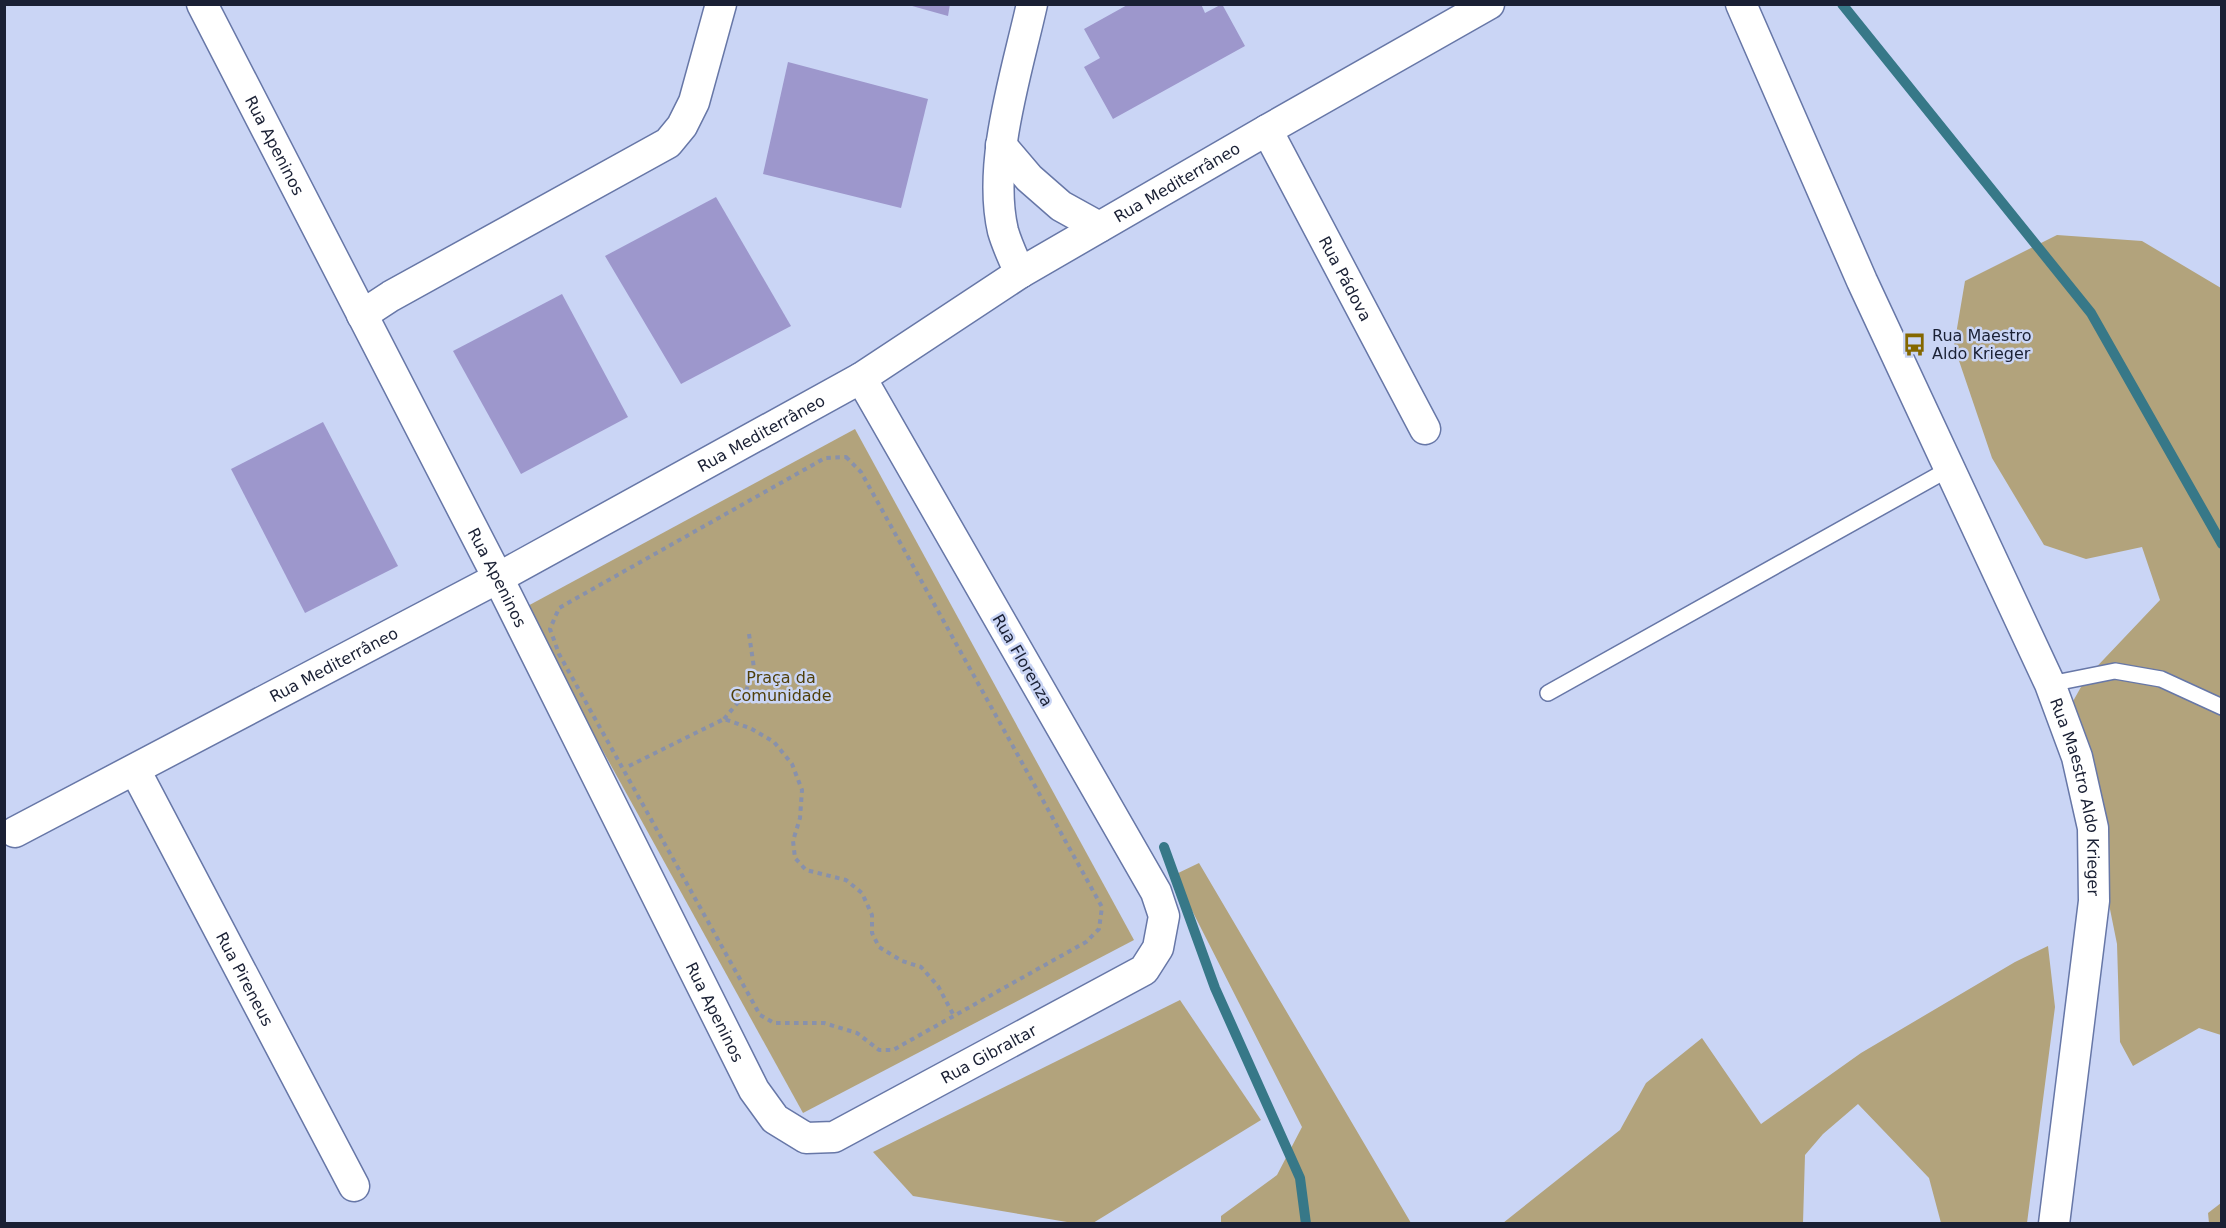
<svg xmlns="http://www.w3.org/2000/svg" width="2226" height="1228" font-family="'DejaVu Sans',sans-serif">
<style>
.green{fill:#b2a37c}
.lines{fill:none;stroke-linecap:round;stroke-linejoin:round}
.stream{stroke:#377888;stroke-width:10}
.building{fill:#9d97cc}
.lane-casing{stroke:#6777a7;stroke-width:18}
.street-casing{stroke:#6777a7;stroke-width:33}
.path{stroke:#8891ac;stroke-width:4;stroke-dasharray:4.5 4.5;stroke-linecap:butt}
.lane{stroke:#fff;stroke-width:15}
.street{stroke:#fff;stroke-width:30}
.labels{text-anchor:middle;stroke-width:5;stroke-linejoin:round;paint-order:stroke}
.street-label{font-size:16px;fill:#1a2034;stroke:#cad5f5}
.poi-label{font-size:16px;fill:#1a2034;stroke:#cad5f5;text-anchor:start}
.park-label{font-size:16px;fill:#4f3f0a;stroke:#cad5f5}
</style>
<rect width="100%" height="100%" fill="#cad5f5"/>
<g class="green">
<path d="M2057,235L2142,241L2221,288V1035L2199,1028L2133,1066L2120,1042L2117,944L2079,755L2067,712L2086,678L2160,600L2142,547L2086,559L2044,545L1992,458L1954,346L1965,281Z"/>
<path d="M855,429L1134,940L803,1113L524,608Z"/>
<path d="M1199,863L1411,1223H1221V1216L1277,1175L1302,1127L1174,875Z"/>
<path d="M2048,946L2055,1007L2027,1223H1941L1929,1178L1858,1104L1823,1134L1805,1155L1803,1223H1503L1620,1130L1646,1083L1702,1038L1761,1124L1861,1053L2015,962Z"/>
<path d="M1180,1000L1261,1120L1093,1223H1073L913,1196L873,1152Z"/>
<path d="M2221,1203V1223H2209L2208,1213Z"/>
</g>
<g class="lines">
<g class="stream">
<path d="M1842,4L2091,313L2222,544"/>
<path d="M1164,847L1215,988L1300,1178L1306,1224"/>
</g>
</g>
<g class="building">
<path d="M905,4H950L948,16Z"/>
<path d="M1129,4H1201L1205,13L1222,4L1245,46L1113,119L1084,67L1100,58L1084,29Z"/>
<path d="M788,62L928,99L901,208L763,174Z"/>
<path d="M716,197L791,326L681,384L605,256Z"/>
<path d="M562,294L628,417L521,474L453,351Z"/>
<path d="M323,422L398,566L305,613L231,469Z"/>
</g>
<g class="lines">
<defs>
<g id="lane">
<path d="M2050,684L2115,671L2161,679L2222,707"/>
<path d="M1548,693L1949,469"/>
</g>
<g id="street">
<path id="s1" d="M202,4L498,578L754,1090L775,1119L806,1138L834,1137L1144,970L1158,948L1164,916L1156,892L861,378"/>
<path id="s2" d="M1741,4L1862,281L2050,684L2077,757L2093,828L2094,901L2054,1224"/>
<path id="s3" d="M1267,130L1425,429"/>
<path d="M1001,145L1029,178L1061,206L1099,227"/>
<path d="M1020,273C1014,260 1007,245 1003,231C987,163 1017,72 1032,4"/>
<path d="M362,315L391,296L668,143L682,126L694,102L721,4"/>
<path id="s4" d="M135,770L354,1186"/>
<path id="s5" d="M15,832L498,578L861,378L1020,273L1267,130L1489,4"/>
</g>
</defs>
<use href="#lane" class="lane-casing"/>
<use href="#street" class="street-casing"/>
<g class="path">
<path d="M846,457L861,472L1102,907L1099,929L1086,942L893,1050H879L857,1033L824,1023H774L760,1015L559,654L550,629L559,608L825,458Z"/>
<path d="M724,719L745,694L754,668L749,634"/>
<path d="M629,766L724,719L750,728L774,742L792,764L802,790L800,818L793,841L795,858L806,870L846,880L862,893L872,915V933L879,947L902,961L921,967L938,986L954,1016"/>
</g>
<use href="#lane" class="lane"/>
<use href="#street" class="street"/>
</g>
<defs>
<symbol id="bus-bare" viewBox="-9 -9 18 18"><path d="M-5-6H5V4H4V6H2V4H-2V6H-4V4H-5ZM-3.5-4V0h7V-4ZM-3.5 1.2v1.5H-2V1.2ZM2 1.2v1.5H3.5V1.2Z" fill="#846700" stroke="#cad5f5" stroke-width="2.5" paint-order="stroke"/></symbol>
</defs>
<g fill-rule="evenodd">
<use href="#bus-bare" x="1898" y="328" width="33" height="33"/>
</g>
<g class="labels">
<g class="street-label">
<text dy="6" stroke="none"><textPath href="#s1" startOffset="159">Rua Apeninos</textPath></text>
<text dy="6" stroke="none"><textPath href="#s5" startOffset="1332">Rua Mediterrâneo</textPath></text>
<text dy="6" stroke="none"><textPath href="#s3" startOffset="168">Rua Pádova</textPath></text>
<text dy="6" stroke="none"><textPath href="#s5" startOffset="846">Rua Mediterrâneo</textPath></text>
<text dy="6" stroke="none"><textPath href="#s1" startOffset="645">Rua Apeninos</textPath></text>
<text transform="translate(1023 660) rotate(60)" y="6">Rua Florenza</text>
<text dy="6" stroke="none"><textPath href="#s5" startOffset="360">Rua Mediterrâneo</textPath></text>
<text dy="6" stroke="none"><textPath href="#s2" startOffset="864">Rua Maestro Aldo Krieger</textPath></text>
<text dy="6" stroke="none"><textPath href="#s4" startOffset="236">Rua Pireneus</textPath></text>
<text dy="6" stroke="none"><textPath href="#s1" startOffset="1131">Rua Apeninos</textPath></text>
<text dy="6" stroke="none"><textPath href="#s1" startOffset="1494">Rua Gibraltar</textPath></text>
</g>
<g class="poi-label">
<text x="1932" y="341">Rua Maestro<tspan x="1932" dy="18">Aldo Krieger</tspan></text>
</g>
<g class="park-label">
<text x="781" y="683">Praça da<tspan x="781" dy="18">Comunidade</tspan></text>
</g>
</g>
<rect width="2226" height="1228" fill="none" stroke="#1a2034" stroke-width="12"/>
</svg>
